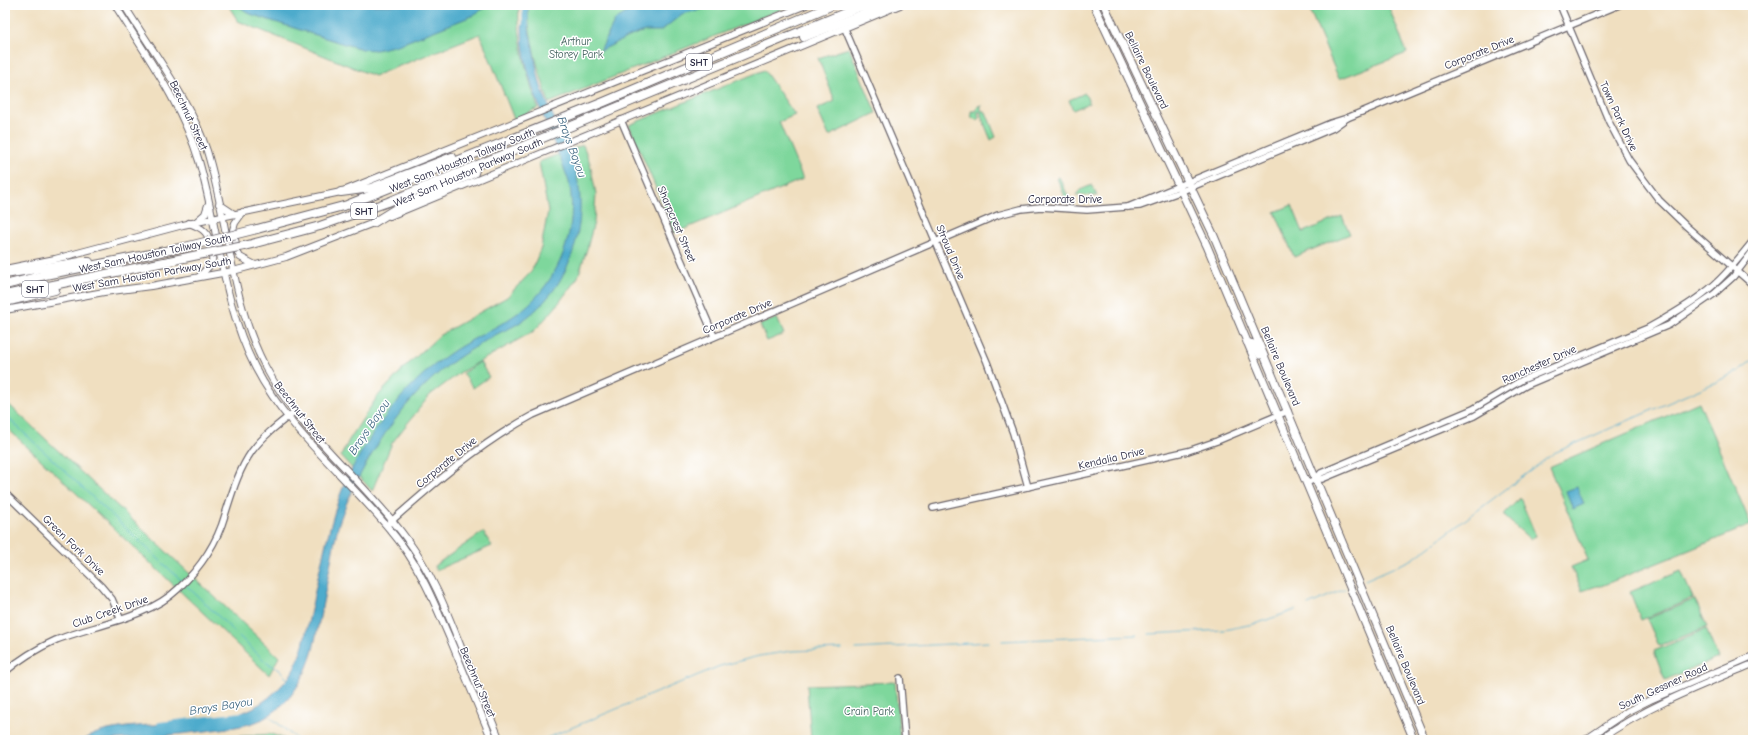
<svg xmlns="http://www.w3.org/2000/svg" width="1758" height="745" font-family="'Comic Neue',sans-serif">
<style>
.green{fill:#7ed79c;stroke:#507c6c}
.water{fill:#4eabcc;stroke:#386684}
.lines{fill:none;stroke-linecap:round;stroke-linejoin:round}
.stream{stroke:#4eabcc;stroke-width:1}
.river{stroke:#4eabcc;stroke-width:6}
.tertiary-casing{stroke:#6a646a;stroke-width:8}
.secondary-casing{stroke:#6a646a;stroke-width:8}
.primary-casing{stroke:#6a646a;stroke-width:9}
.motorway-casing{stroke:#6a646a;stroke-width:10}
.tertiary{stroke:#fff;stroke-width:5.5}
.secondary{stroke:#fff;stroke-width:6}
.primary{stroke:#fff;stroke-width:7}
.motorway{stroke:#fff;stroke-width:8}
.motorway-bridge-casing{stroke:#6a646a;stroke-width:10;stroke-linecap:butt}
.motorway-bridge{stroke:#fff;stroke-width:8}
.labels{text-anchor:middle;stroke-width:3;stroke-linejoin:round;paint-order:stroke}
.shield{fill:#fff;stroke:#646476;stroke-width:1}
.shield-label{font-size:10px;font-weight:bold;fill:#22223b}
.park-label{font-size:11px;fill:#42615d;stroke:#fff}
.street-label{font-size:11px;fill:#22223b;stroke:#fff}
.water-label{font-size:12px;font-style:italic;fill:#36607c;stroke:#fff}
</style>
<rect width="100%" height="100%" fill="#fff"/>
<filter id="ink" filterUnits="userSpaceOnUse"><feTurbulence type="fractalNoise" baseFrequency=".025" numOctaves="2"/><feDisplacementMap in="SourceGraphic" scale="8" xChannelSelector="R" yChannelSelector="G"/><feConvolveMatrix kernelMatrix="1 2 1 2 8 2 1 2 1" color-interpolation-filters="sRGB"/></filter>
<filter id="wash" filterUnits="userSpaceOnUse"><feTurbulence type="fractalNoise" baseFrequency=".012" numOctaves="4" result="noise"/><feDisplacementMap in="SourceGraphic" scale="16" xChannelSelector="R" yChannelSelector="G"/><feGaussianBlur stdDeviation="0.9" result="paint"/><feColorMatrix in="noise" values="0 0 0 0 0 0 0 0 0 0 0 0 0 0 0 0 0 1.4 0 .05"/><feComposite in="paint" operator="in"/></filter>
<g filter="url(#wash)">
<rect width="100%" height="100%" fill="#f0dfc0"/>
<g class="green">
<path d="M228,5H519C517,41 527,74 538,108L514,119L480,34L374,76L238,21Z"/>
<path d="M528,5H792L549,103C539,71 528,39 528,5Z"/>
<path d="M1324,5H1388L1407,53L1339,79L1310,11Z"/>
<path d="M849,48L876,113L829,136L817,109L835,101L818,58Z"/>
<path d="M764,70L795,115L779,122L803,179L675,233L629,125Z"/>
<path d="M1085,93L1089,103L1073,110L1069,100Z"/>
<path d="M981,105V110L986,112L996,137L991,140L981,116V112H978L979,118L977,120L972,118L971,111H976L978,106Z"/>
<path d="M583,145L590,163L596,194L594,222L587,249L578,277L555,308L534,331L461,372L430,395L392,443L372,491L341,456L349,440L377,397L405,367L440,335L507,297L531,272L541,248L548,211L539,162Z"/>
<path d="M1059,177L1071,202H1063L1062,199L1065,197L1057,178Z"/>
<path d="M1092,185L1097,196L1076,195L1080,190Z"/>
<path d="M1292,205L1303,232L1342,216L1350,234L1294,257L1275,212Z"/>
<path d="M777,318L784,334L767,341L760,325Z"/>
<path d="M480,362L489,377L473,388L463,373Z"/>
<path d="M5,401L279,657L269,675L5,426Z"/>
<path d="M1699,402L1751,525L1601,586H1597L1582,591L1571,567L1588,560L1549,467Z"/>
<path d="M1520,498L1536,536L1530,539L1505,517V513Z"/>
<path d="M483,532L492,546L436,570L434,566Z"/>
<path d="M1681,571L1693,598L1641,620L1630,592Z"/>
<path d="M1695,599L1707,627L1659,646L1647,619Z"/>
<path d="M1706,629L1718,658L1665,680L1654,651Z"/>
<path d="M895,682L900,740H811L807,685Z"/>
<path d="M271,734L288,740H189Z"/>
</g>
<g class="water">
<path d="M237,5H489L472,16L398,45L376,50L362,49L341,43L250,14Z"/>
<path d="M639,5H720L682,14L661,31H645L628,37L600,51L615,20Z"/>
<path d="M528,25C533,44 535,64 540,83C554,127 583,162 580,212C578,257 557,298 519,323C513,327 506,330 499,333C487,339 476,347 464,354C441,369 422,387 404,408C377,442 353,482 339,523C335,537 333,552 330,566C325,594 319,622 313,650C305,677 293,700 268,716C252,727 225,728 206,731C165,736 125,740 84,740C96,731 112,729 127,727C176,721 237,730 276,691C280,687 286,681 290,676C302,657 306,632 311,610C319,572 327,534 339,498C349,469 374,429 394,406C410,385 432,365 455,350C477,336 501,326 522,310C560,280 579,229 569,182C552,133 521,77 522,26Z"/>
<path d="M1577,487L1584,504L1573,509L1566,491Z"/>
</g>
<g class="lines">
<g class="stream">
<path d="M5,415L182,581"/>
<path d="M1365,580L1413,559L1554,453L1714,383L1738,371L1753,360"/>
<path d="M186,585L267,663L280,670L287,679"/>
<path d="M1308,605L1345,589"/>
<path d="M1149,634L1224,630L1258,623L1295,610"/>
<path d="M1002,641L1137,635"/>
<path d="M856,649L989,642"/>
<path d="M269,716L298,740"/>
<path d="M542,740L720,666L759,656L792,651L842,649"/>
</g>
<g class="river">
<path d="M525,5L526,33"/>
<path d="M160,725L242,715"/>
</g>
</g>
</g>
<g filter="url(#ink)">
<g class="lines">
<defs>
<g id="tertiary">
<path d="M1560,5L1609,122L1629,160L1659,200L1686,226L1753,285"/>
<path d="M845,29L987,362L1013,433L1028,487"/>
<path d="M621,120L714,336"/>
<path d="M1128,207L1331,123L1347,118L1619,5"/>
<path d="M1316,479L1321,473L1473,409L1522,380L1648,328C1668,317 1686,307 1704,293C1723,279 1738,259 1753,241"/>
<path d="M1306,483L1316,479H1322L1474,416L1527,385L1669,325L1714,294L1733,277L1753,251"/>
<path d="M5,493L101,586L112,599L120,618"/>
<path d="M933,508L1188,451L1217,441L1288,411"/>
<path d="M387,525C432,485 479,444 533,415L998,215L1021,209L1041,207L1087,210L1140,206L1182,191L1314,136L1333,128L1347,118"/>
<path d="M5,672C20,659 38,648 56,640C95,625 148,618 178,589C199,569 217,543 225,515C232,493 238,471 252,451C263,436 279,424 294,412"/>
<path d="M900,678L905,740"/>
</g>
<g id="secondary">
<path d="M115,5C146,55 182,104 199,161C219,230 222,302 255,367C291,437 356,483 402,545C423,574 436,607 450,639C464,673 478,706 492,740"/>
<path d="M124,5C152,51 191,101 207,151C229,223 230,299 265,366C300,433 362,478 406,538C431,571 446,609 461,647C474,678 487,709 500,740"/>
<path d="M219,204L234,214"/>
<path d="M243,212L235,223L233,230L238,253L240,257L255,265"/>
<path d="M390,216L900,5"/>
<path d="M197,221L205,214L208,205"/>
<path d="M189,223C194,225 200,227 204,231C211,237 213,254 212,263L200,276"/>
<path d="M5,269L55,259L183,225L341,192L806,5"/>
<path d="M5,310L104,292L151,286L233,271L286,257L376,222"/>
<path d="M1585,740L1628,711L1650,700L1753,656"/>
<path d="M1599,740C1645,707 1700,686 1753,664"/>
</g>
<g id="primary">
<path d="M1094,5L1207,246L1414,740"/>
<path d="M1104,5L1214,236L1425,740"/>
<path d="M1247,342L1254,344L1260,355"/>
</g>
<g id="motorway">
<path d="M804,37L886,5"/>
<path d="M341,192L371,188L452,157"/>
<path d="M373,223L394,210L474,173L475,170"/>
<path d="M257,229L347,205L604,102L833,5"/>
<path d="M244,246L320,226L388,202L864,5"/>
<path d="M5,274L80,262H89"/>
<path d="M5,285L45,275L185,247"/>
<path d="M5,295L203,254"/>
<path d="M5,302L55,290"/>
</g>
</defs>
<use href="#tertiary" class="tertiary-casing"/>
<use href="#secondary" class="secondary-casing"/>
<use href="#primary" class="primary-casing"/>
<use href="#motorway" class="motorway-casing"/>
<use href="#tertiary" class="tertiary"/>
<use href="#secondary" class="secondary"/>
<use href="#primary" class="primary"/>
<use href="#motorway" class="motorway"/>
<defs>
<g id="motorway-bridge">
<path d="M185,247L257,229"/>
<path d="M203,254L244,246"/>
</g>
</defs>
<use href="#motorway-bridge" class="motorway-bridge-casing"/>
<use href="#motorway-bridge" class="motorway-bridge"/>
</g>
</g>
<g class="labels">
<g class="shield">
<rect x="686" y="54" width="26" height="16" rx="3"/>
<rect x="351" y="203" width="26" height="16" rx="3"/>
<rect x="22" y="281" width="26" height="16" rx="3"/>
</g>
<g class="shield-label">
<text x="699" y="66">SHT</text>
<text x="364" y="215">SHT</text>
<text x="35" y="293">SHT</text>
</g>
<g class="park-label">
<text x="576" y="45">Arthur<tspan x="576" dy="13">Storey Park</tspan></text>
<text x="869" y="715">Crain Park</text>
</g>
<g class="street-label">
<text transform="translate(1479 52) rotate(-22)" y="4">Corporate Drive</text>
<text transform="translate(1147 70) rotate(64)" y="4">Bellaire Boulevard</text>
<text transform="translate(189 115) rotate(65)" y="4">Beechnut Street</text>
<text transform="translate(1619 116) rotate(65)" y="4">Town Park Drive</text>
<text transform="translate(462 160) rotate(-22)" y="4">West Sam Houston Tollway South</text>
<text transform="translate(468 172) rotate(-23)" y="4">West Sam Houston Parkway South</text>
<text x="1065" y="203">Corporate Drive</text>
<text transform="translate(677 224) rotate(67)" y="4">Sharpcrest Street</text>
<text transform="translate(951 252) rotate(67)" y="4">Stroud Drive</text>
<text transform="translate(155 253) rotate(-12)" y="4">West Sam Houston Tollway South</text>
<text transform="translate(152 274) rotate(-10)" y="4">West Sam Houston Parkway South</text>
<text transform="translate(737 316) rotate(-23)" y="4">Corporate Drive</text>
<text transform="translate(1539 364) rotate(-24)" y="4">Ranchester Drive</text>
<text transform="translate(1281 366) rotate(67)" y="4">Bellaire Boulevard</text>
<text transform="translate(300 412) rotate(52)" y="4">Beechnut Street</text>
<text transform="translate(1111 458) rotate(-13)" y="4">Kendalia Drive</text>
<text transform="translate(446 462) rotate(-39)" y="4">Corporate Drive</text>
<text transform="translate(74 545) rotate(44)" y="4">Green Fork Drive</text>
<text transform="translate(110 611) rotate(-19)" y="4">Club Creek Drive</text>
<text transform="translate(1406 665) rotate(67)" y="4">Bellaire Boulevard</text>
<text transform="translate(478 682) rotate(67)" y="4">Beechnut Street</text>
<text transform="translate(1663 686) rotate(-25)" y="4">South Gessner Road</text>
</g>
<g class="water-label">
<text transform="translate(572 147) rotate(70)" y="4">Brays Bayou</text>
<text transform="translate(369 427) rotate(-56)" y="4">Brays Bayou</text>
<text transform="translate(221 706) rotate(-9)" y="4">Brays Bayou</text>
</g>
</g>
<rect width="1758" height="745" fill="none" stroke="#fff" stroke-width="20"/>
</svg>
